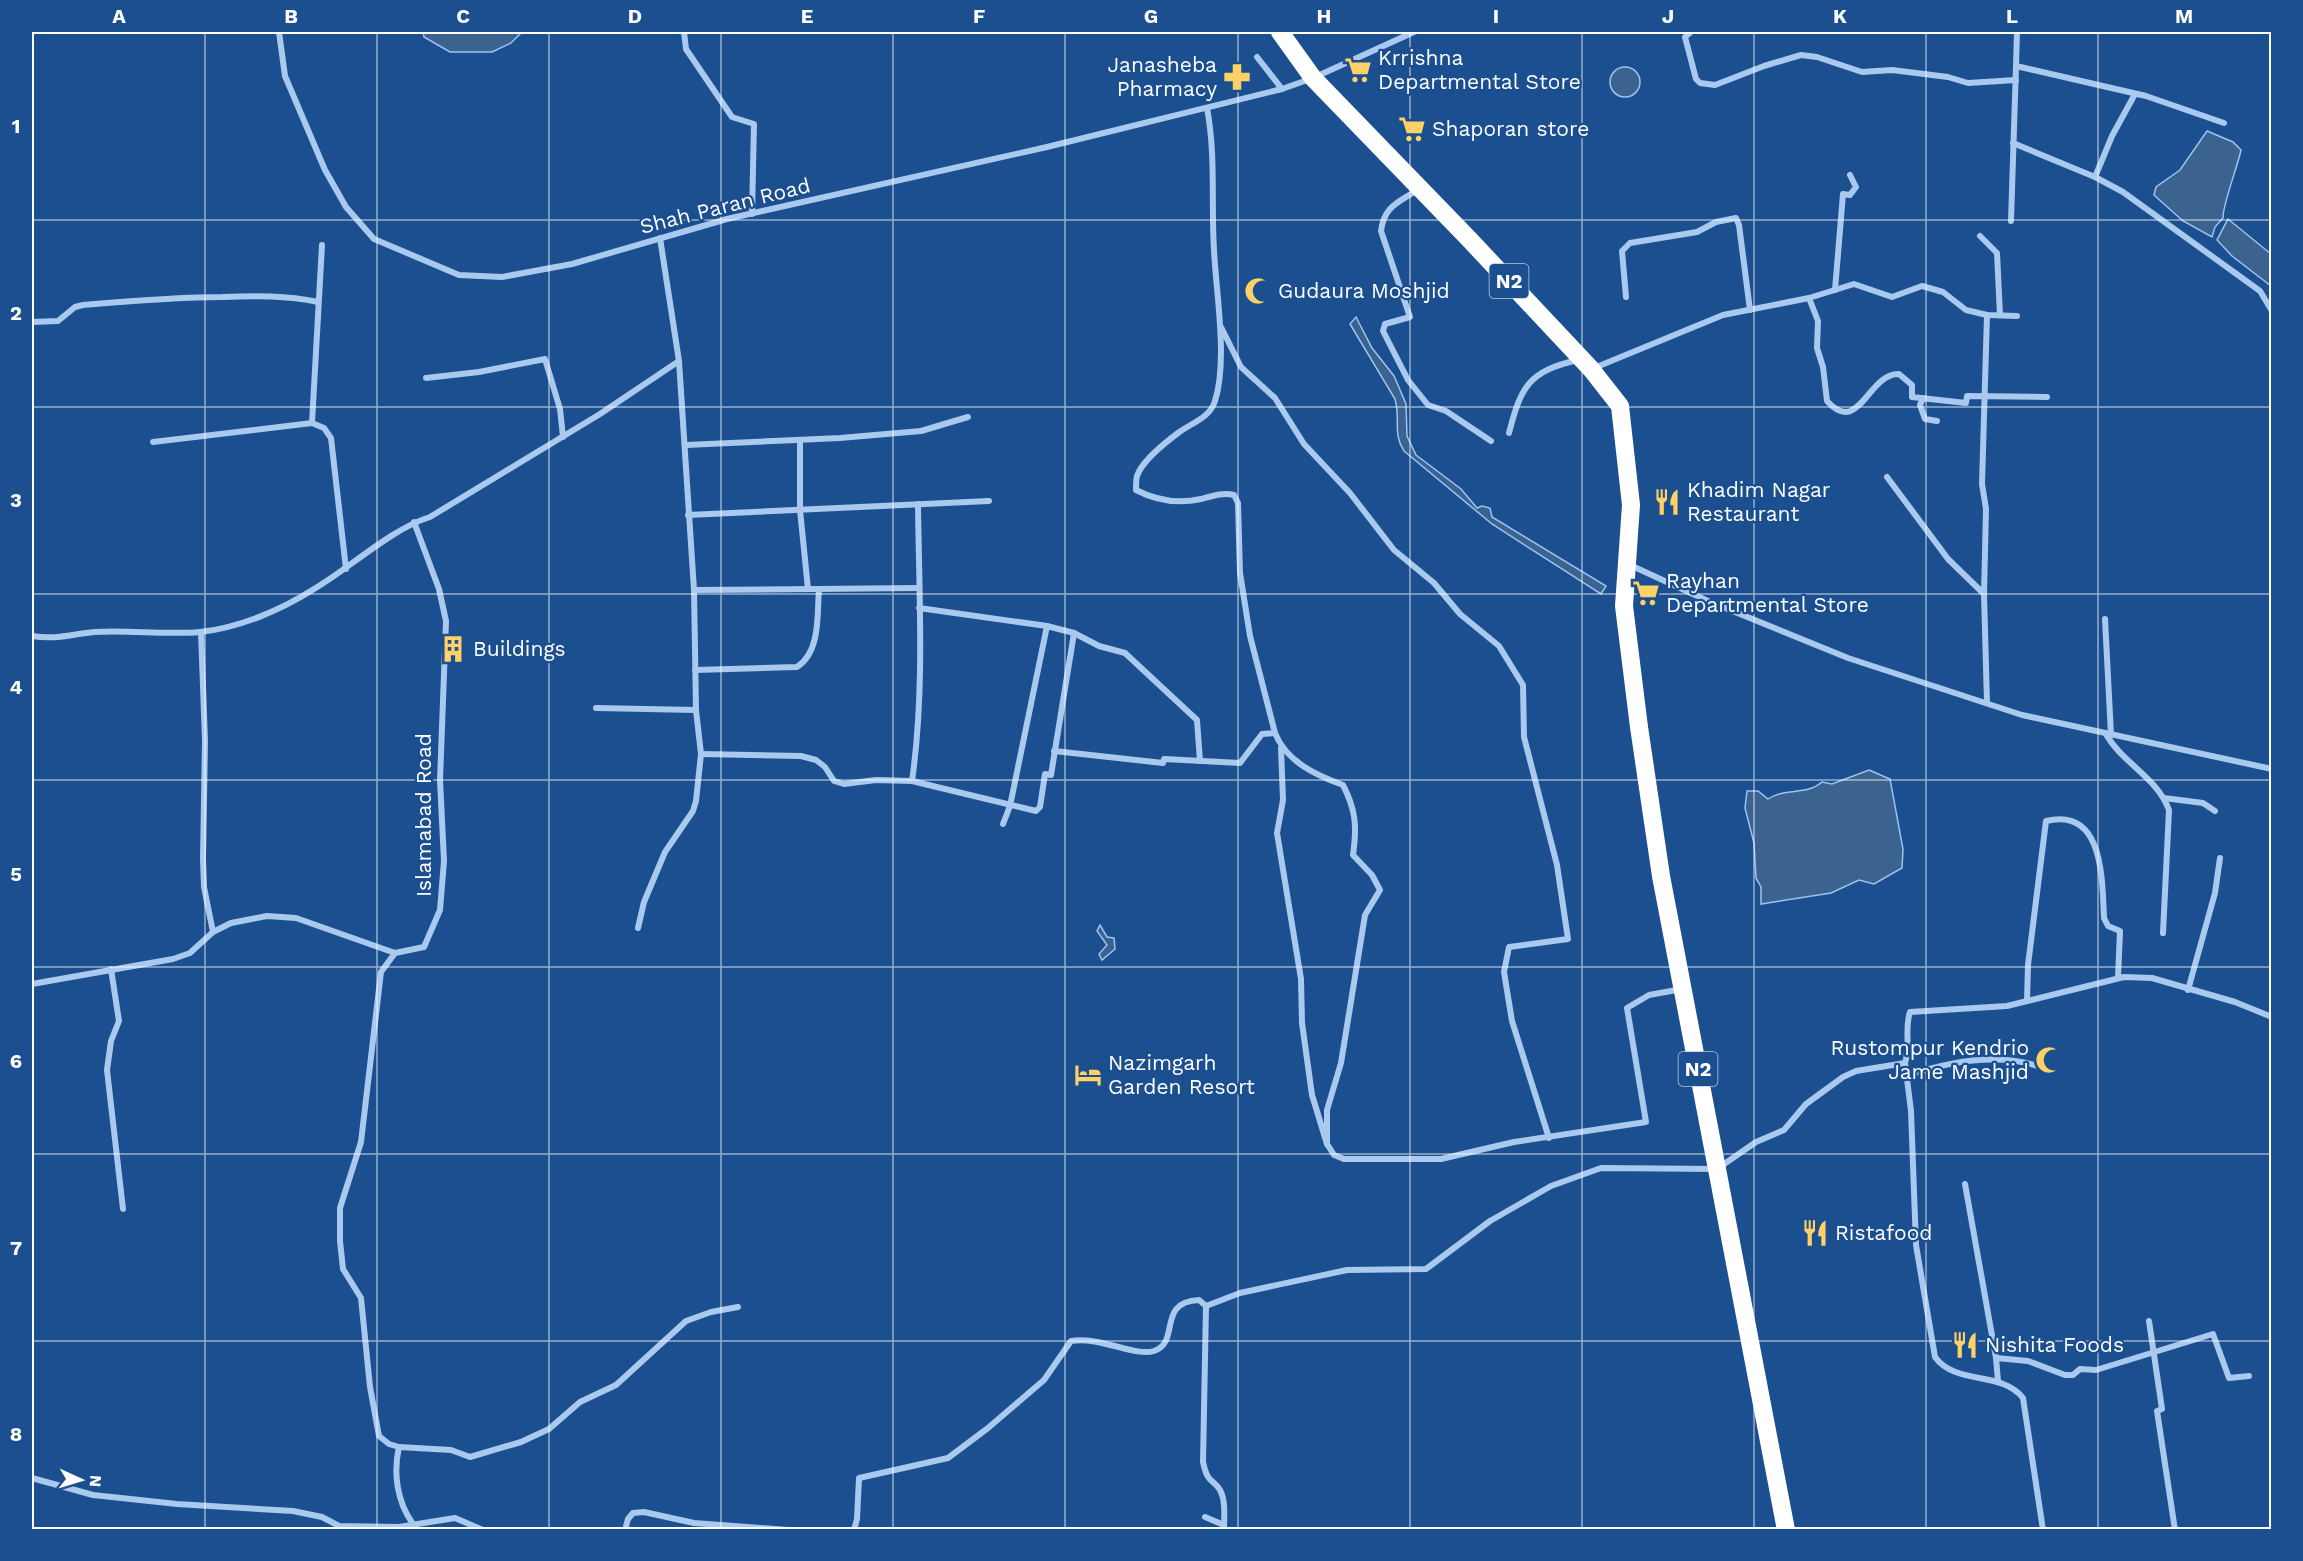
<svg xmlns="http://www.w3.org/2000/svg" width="2303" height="1561" font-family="'Work Sans',sans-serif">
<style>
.water{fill:#3c6290;stroke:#9cc4f0;stroke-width:1.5}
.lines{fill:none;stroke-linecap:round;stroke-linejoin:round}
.street{stroke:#a9c9ee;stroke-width:6}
.highway{stroke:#fff;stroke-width:18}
.grid{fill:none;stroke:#fff;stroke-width:1.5;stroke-opacity:0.55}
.labels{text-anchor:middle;stroke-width:4.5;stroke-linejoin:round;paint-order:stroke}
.shield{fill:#1b4f8f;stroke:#bbcadd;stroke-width:1.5}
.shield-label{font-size:20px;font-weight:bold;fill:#fff}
.poi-label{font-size:21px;fill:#fff;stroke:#1b4f8f;text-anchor:start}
.street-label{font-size:21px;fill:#fff;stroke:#1b4f8f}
.neatline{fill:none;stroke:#fff;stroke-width:2}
.grid-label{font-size:20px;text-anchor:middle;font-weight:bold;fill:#fff}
</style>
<rect width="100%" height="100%" fill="#1b4f8f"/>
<g class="water">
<path d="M423,32H522L511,43L492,52H450L424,37Z"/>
<circle cx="1625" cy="82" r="15"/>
<path d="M2207,131L2233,142L2241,150C2238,165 2222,207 2223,218L2215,227L2212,237L2183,221L2154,195L2156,187L2180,170Z"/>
<path d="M2228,219L2271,254V286L2232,256L2217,240Z"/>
<path d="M1356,317L1372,348L1394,376L1406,404L1407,436L1416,455L1461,489L1477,508L1482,506L1490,508L1492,517L1606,586L1601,594L1492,524L1404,451C1392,432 1401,420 1395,399L1350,324Z"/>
<path d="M1869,770L1890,779L1903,849L1902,868L1874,884L1859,880L1831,893L1761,904V887L1756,878L1754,843L1745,808L1747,791H1758L1768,799C1786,787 1806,796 1822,782L1832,784Z"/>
<path d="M1100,925L1107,937L1114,938L1115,949L1102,960L1099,954L1107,945L1097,931Z"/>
</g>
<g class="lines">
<g class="street">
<path d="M279,32L285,76L325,170L346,207L374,239L459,275L502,277L572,264L727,219L1047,147L1282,89L1313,78L1414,32"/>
<path d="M684,32L686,49L732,117L754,124L752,214"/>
<path d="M1691,32L1685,37L1696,79L1700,83L1715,85L1764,66L1801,55L1817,57L1862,72L1892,70L1948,77L1968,83L2016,80"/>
<path d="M2017,32L2016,66L2146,96L2224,123"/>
<path d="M1257,57L1282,89"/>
<path d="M1207,108C1216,156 1211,201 1214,250C1216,292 1228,361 1215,401C1210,418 1191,423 1178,433C1166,442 1142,461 1137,476C1136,480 1136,486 1136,490C1157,501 1178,504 1201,499C1212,496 1223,492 1234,495L1238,503L1240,573L1250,636L1275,733C1286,761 1315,775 1343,785C1356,810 1357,827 1353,855L1372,875L1380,890L1365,915L1341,1063L1327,1110V1144"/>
<path d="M2013,143L2095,177L2123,192L2260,291L2272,311"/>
<path d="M2095,177L2112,136L2135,94"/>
<path d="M1417,190C1398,203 1384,206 1381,231L1410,317L1385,324L1383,331L1408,380L1428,405L1446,411L1491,441"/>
<path d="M2011,221L2016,66"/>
<path d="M1980,236L1997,253L2000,315"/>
<path d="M1835,290L1843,194L1850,195L1856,187L1850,175"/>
<path d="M1626,297L1622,251L1630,243L1697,232L1716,222L1736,218L1739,225L1750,310"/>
<path d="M1809,298L1818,321L1817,348L1823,367L1827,401C1859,437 1868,373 1899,374L1912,385V397L1966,403L1967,396L2047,397"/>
<path d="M32,322L58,321L75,307L83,305C130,301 175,297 222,297C255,296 285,295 318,302"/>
<path d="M1221,327L1241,367L1275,398L1304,444L1350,493L1394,550L1434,583L1460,614L1499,646L1523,685L1524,737L1557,865L1568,939L1509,947L1504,972L1512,1021L1549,1138"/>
<path d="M1594,368L1723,315L1809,298L1854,284L1892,297L1922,286L1943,292L1966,310L1987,315L2017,316"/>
<path d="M426,378L479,372L545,359L560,409L563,437"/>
<path d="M1923,398L1920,405L1925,419L1937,421"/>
<path d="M312,423L322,245"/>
<path d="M1509,433C1521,386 1529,371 1578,360"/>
<path d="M800,440V510L808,589"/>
<path d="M153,442L312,423L324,428L331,438L346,569"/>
<path d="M686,445L840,438L921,431L968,417"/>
<path d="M1887,477L1948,559L1984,594L1987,703"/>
<path d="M688,515L989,501"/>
<path d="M1630,565L1708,601L1848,658L2022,715L2272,769"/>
<path d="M694,590L919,588"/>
<path d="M1984,594L1986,509L1982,484L1987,315"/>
<path d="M919,608L1047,626L1074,633L1099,646L1125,653L1197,720L1200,761"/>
<path d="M2105,619L2111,735"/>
<path d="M201,632L205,741L203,859L204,887L213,932"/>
<path d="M32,636C57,640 71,634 95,632C130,630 165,635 200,632C239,628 281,610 314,589C350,568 391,529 430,517L600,414L679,361"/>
<path d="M695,670L797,667C821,652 817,613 819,589"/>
<path d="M596,708L696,710"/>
<path d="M2106,734C2122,763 2157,777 2169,810L2163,933"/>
<path d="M1281,748L1283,800L1277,833L1301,979L1302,1023L1312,1095L1327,1144L1334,1155L1344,1159H1441L1514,1142L1646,1122L1627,1008L1649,995L1682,989"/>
<path d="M1054,751L1163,763L1164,759L1240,763L1262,734L1275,733"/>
<path d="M701,754L801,756L816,760L825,767L834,781L844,784L876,780L912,781L1036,811L1040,807L1045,774L1051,775L1074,633"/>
<path d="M912,781C925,690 919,596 918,504"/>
<path d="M2164,798L2203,803L2215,811"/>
<path d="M1003,824L1010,806L1047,626"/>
<path d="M638,928L644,902L665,852L693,811L696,801L701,754L696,710L694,590L679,361L660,238"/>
<path d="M395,953L381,972L361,1142L340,1208V1241L343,1269L361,1298L370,1387L379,1436L389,1444L399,1447L451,1450L470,1457L521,1442L549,1429L580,1402L616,1385L686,1321L711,1312L738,1307"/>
<path d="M111,969L119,1021L111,1041L107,1070L123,1209"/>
<path d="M32,984L173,959L190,953L213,932L231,923L267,916L296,918L395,953L424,947L440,910L444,861L440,780L446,621L439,589L414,522"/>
<path d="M2188,990L2215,893L2220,858"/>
<path d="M2027,1001L2028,965L2046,821C2104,807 2102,879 2104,918L2108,926L2120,931L2118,978"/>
<path d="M1905,1063L1911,1111L1916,1245L1935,1357C1956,1386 2001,1370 2023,1398L2043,1530"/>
<path d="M1907,1076C1947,1062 1996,1053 2038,1066"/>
<path d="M1965,1184L1996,1358L1998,1381"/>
<path d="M1206,1306L1203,1462C1208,1485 1212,1477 1220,1490C1226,1501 1224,1517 1224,1530"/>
<path d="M2149,1321L2162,1409L2157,1411L2175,1530"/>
<path d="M1996,1358L2028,1361L2065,1375H2073L2080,1369L2096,1370L2213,1334L2229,1378L2249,1376"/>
<path d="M399,1447C393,1473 397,1502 413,1524"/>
<path d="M32,1478L93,1495L177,1504L293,1511L322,1517L339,1526L399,1527L455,1518L483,1530"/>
<path d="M1205,1517L1224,1525"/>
<path d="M625,1530L628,1519L633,1513L644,1512L694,1523L788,1530"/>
<path d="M854,1530L857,1519L859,1478L948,1458L988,1428L1044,1380L1071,1341C1100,1336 1135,1357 1154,1351C1181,1342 1156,1302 1199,1300L1206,1306L1240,1293L1347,1270L1426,1269L1490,1221L1551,1186L1601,1168L1717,1169L1756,1142L1784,1130L1806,1104L1843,1077L1856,1071L1905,1063C1911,1045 1904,1030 1910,1012L2007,1006L2124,977L2152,978L2235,1002L2272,1017"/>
</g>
<path class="highway" d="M1280,32L1313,78L1469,239L1591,369L1620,406L1631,505L1624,606L1639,727L1661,876L1786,1530"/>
</g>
<path class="grid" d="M205,32V1530M377,32V1530M549,32V1530M721,32V1530M893,32V1530M1065,32V1530M1238,32V1530M1410,32V1530M1582,32V1530M1754,32V1530M1926,32V1530M2098,32V1530M32,220H2272M32,407H2272M32,594H2272M32,780H2272M32,967H2272M32,1154H2272M32,1341H2272"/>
<defs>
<symbol id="supermarket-bare" viewBox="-9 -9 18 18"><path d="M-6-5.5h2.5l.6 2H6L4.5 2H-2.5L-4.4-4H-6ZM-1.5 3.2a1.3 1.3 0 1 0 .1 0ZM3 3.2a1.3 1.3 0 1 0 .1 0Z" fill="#ffd166" stroke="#1b4f8f" stroke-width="2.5" paint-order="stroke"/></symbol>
<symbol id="pharmacy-bare" viewBox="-9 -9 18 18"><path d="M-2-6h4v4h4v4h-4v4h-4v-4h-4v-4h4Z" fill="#ffd166" stroke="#1b4f8f" stroke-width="2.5" paint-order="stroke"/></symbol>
<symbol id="mosque-bare" viewBox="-9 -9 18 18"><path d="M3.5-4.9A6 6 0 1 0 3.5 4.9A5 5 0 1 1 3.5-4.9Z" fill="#ffd166" stroke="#1b4f8f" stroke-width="2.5" paint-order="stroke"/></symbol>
<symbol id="restaurant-bare" viewBox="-9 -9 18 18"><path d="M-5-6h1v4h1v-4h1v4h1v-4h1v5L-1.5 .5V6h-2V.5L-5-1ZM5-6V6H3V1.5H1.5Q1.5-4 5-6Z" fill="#ffd166" stroke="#1b4f8f" stroke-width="2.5" paint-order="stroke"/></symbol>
<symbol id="building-bare" viewBox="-9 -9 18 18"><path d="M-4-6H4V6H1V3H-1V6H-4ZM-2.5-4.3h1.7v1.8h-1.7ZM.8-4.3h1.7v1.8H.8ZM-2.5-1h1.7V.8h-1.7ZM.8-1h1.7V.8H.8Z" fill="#ffd166" stroke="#1b4f8f" stroke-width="2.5" paint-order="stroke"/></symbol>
<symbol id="hotel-bare" viewBox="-9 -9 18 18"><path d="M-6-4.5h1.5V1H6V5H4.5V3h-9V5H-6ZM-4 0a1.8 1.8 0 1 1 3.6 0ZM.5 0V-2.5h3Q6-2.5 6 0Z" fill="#ffd166" stroke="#1b4f8f" stroke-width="2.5" paint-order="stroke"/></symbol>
</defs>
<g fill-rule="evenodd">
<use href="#supermarket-bare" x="1339" y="51" width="38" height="38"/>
<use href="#pharmacy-bare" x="1218" y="58" width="38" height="38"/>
<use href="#supermarket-bare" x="1393" y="110" width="38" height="38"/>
<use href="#mosque-bare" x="1239" y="272" width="38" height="38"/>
<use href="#restaurant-bare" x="1648" y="483" width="38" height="38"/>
<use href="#supermarket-bare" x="1627" y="574" width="38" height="38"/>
<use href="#building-bare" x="434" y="630" width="38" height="38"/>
<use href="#mosque-bare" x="2030" y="1041" width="38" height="38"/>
<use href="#hotel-bare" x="1069" y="1056" width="38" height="38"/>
<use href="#restaurant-bare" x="1796" y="1214" width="38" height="38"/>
<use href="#restaurant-bare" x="1946" y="1326" width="38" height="38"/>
</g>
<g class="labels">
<g class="shield">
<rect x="1489.5" y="264" width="39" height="34" rx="4.5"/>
<rect x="1678.5" y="1052" width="39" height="34" rx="4.5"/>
</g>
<g class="shield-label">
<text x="1509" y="288">N2</text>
<text x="1698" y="1076">N2</text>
</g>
<g class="poi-label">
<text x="1378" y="65">Krrishna<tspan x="1378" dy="24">Departmental Store</tspan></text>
<text x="1217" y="72" text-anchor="end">Janasheba<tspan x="1217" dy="24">Pharmacy</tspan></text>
<text x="1432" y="136">Shaporan store</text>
<text x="1278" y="298">Gudaura Moshjid</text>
<text x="1687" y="497">Khadim Nagar<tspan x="1687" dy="24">Restaurant</tspan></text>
<text x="1666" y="588">Rayhan<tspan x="1666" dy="24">Departmental Store</tspan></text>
<text x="473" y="656">Buildings</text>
<text x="2029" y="1055" text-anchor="end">Rustompur Kendrio<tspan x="2029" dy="24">Jame Mashjid</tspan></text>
<text x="1108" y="1070">Nazimgarh<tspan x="1108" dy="24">Garden Resort</tspan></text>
<text x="1835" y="1240">Ristafood</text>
<text x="1985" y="1352">Nishita Foods</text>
</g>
<g class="street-label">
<text transform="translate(725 206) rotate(-14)" y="7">Shah Paran Road</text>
<text transform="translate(424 815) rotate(-90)" y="7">Islamabad Road</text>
</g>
</g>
<rect width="2303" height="1561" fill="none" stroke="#1b4f8f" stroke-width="66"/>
<g transform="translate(81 1480) rotate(94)" stroke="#1b4f8f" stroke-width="4.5" paint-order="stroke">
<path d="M0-4.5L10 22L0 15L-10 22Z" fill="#ffffff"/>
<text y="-9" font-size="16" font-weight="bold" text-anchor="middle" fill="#ffffff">N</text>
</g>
<rect x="33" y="33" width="2237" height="1495" class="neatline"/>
<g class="grid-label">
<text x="119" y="23">A</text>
<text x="291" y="23">B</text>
<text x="463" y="23">C</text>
<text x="635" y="23">D</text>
<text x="807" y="23">E</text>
<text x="979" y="23">F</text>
<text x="1151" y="23">G</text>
<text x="1324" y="23">H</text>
<text x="1496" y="23">I</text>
<text x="1668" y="23">J</text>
<text x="1840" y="23">K</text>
<text x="2012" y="23">L</text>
<text x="2184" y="23">M</text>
<text x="16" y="133">1</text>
<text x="16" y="320">2</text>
<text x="16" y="507">3</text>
<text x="16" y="694">4</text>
<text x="16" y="881">5</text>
<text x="16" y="1068">6</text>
<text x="16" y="1255">7</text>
<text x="16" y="1441">8</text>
</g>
</svg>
